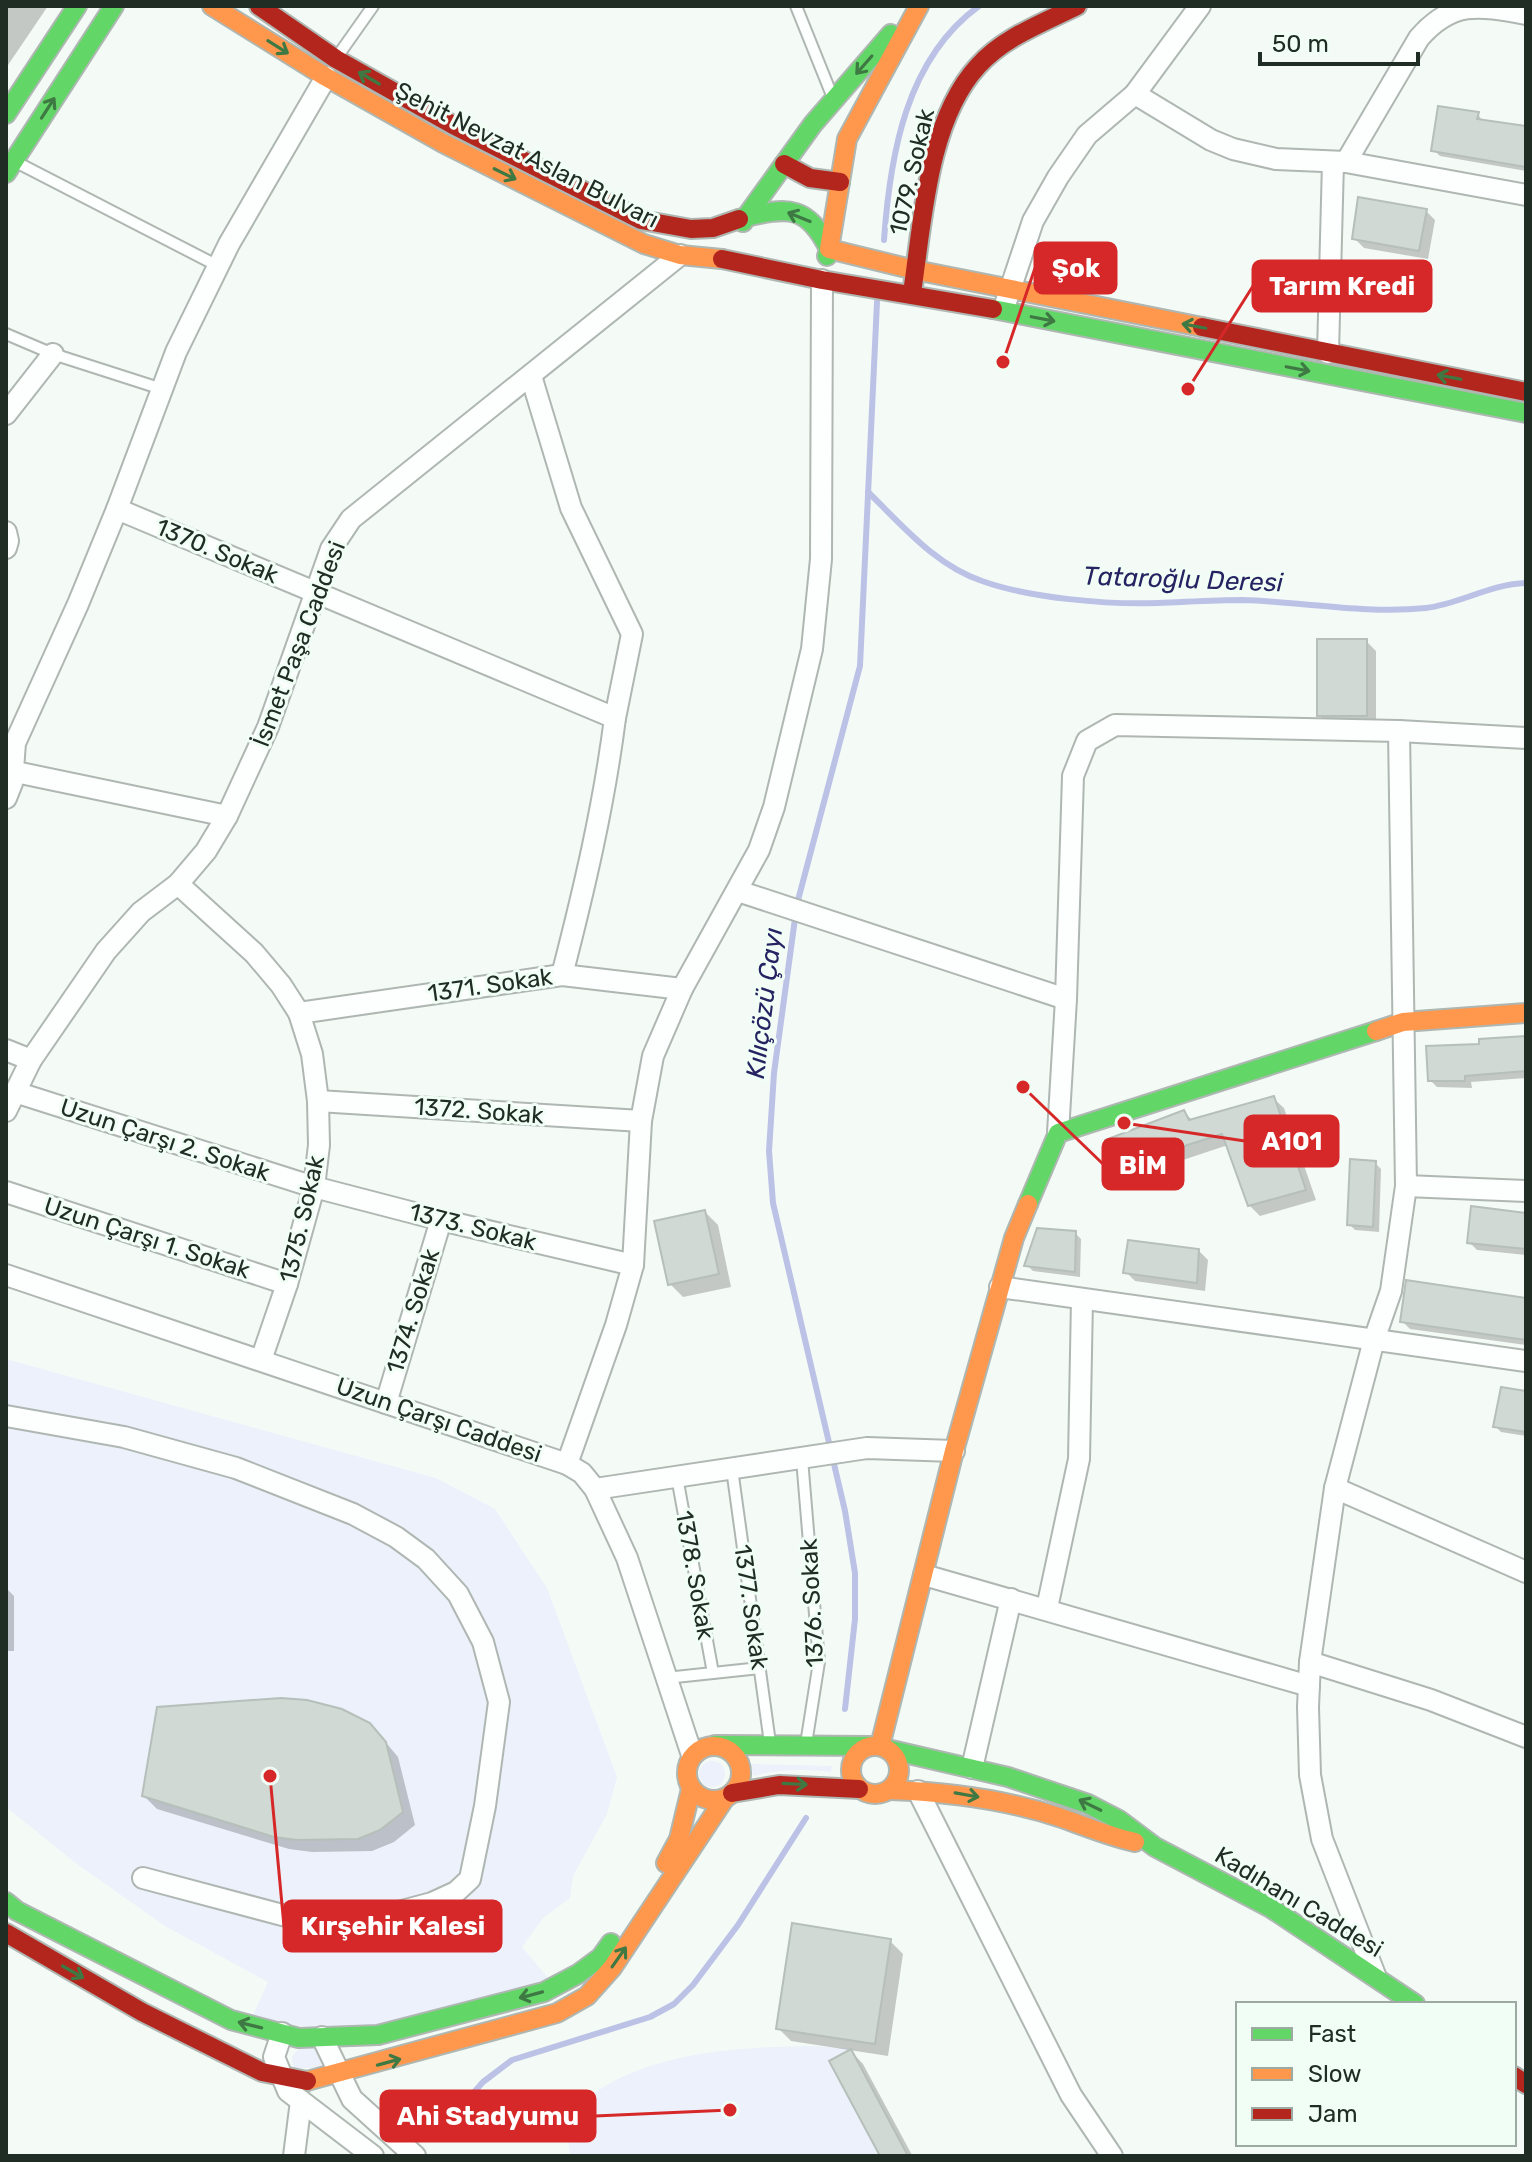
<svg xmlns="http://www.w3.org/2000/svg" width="1532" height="2162" font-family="Rubik,sans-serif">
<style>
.green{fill:#ecf1fb}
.shadow{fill:#0003}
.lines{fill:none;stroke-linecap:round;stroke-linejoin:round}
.stream{stroke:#bcc2e6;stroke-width:6}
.building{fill:#d0d9d4;stroke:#b6bfba;stroke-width:2}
.lane-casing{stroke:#afb7b2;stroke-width:14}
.street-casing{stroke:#afb7b2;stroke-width:24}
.fast-casing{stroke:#afb7b2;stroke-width:22}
.slow-casing{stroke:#afb7b2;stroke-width:22}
.jam-casing{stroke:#afb7b2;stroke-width:22}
.lane{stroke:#fdfefe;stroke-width:10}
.street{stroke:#fdfefe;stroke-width:20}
.fast{stroke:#63d668;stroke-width:18}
.slow{stroke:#ff974d;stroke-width:18}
.jam{stroke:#b3261e;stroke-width:18}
.oneway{stroke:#3e7943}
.labels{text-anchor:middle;stroke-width:6;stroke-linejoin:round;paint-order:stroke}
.street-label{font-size:24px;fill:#202d25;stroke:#f1fef6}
.water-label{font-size:26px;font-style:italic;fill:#272362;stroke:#f1fef6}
.leader{fill:none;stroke:#d62828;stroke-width:3}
.callout-dot{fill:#d62828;stroke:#f1fef6;stroke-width:3}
.callout{fill:#d62828;stroke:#d62828;stroke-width:3}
.callout-label{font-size:26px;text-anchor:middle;font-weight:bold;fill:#fff}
</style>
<rect width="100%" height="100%" fill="#f4fbf7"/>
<g class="green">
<path d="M6,1359L436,1478L495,1509L547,1588L617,1777L607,1814L573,1876L570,1898L543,1918L522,1947L549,1979L389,2025L324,2030L252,2017L268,1982L165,1926L77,1864L6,1807Z"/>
<circle cx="712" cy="1774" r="13"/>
<path d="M751,1764L832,1766L831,1772C804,1769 779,1769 753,1776Z"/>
<path d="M815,2046L851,2049L899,2138L877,2149L880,2156H570L566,2121C573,2113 579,2104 587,2098C650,2051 739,2047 815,2046Z"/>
<path d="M299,2048L319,2049L325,2063L323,2068H293L292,2057Z"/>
</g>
<g class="shadow">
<path d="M6,6H48L6,68Z"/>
<path d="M1478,114L1483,122L1526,128V171L1440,156L1434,150Z"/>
<path d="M1426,211L1435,220L1428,259L1364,248L1354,238Z"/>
<path d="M1366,641L1376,651V725H1328L1319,715Z"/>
<path d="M1526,1039V1078L1471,1082L1472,1088L1437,1087L1430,1080L1482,1046L1481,1041Z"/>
<path d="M1273,1098L1284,1108L1316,1200L1260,1216L1249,1205L1228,1145L1165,1166L1167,1171L1131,1183L1120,1172L1184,1112L1193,1121Z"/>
<path d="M1375,1163L1381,1169L1379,1232L1355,1230L1349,1224Z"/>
<path d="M705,1212L718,1225L731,1287L683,1297L670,1284Z"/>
<path d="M1526,1214V1255L1477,1250L1469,1242Z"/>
<path d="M1075,1233L1081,1239L1080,1277L1033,1271L1027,1265Z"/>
<path d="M1198,1250L1208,1260L1205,1291L1135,1281L1126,1272Z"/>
<path d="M1526,1299V1345L1410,1329L1402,1321Z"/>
<path d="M1526,1393V1436L1501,1432L1495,1426Z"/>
<path d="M6,1588L14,1596V1651H6Z"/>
<path d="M383,1739L398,1757L415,1825L394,1842L372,1851L312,1852L289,1849L157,1809L144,1796Z"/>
<path d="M890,1941L903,1954L888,2056L791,2041L778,2028Z"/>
<path d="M851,2051L863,2064L912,2155L920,2156H882Z"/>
</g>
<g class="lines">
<g class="stream">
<path d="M884,240C890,155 906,59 979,6"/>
<path d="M868,492C903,526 935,565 982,581C1029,598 1108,605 1158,603C1186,602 1214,600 1243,600C1304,602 1365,614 1426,608C1460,604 1490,584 1526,583"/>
<path d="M845,1709L855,1619V1573L845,1511L773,1203L769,1151L774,1073L797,904L860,666L877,302"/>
<path d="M437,2134L483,2082L512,2060L650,2017L674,2004L693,1985L738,1925L806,1818"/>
</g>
</g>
<g class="building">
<path d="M1438,106L1479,112L1477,119L1526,126V167L1431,151Z"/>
<path d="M1358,197L1427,209L1419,251L1352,239Z"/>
<rect x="1317" y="639" width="50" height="77"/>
<path d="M1525,1036L1526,1071L1465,1076V1081H1428L1426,1046L1479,1044V1039Z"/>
<path d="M1274,1096L1306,1190L1248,1206L1222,1134L1156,1155L1158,1161L1118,1174L1105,1140L1184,1110L1189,1120Z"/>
<path d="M1350,1159L1376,1161L1373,1227L1347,1225Z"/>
<path d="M1471,1206L1526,1213V1249L1467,1243Z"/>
<path d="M705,1210L719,1274L668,1285L654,1221Z"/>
<path d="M1037,1228L1076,1231L1075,1272L1024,1266Z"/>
<path d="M1128,1240L1199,1249L1197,1283L1123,1273Z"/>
<path d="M1406,1280L1526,1298V1340L1400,1322Z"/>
<path d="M1501,1387L1526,1391V1432L1493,1427Z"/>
<path d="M281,1698L307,1700L342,1709L370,1723L386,1742L403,1812L380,1830L358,1839L297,1840L274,1837L142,1796L157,1707Z"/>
<path d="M792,1923L891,1939L875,2044L776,2029Z"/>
<path d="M851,2049L908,2156H880L829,2061Z"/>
</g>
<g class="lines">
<defs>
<g id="lane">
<path d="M796,6L833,98"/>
<path d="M337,57L373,6"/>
<path d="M16,162L218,266"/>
<path d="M6,334L53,354L162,389"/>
<path d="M802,1459L819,1662L806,1744"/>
<path d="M732,1469L770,1743"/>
<path d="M677,1477L713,1673"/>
<path d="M666,1678L760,1668"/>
</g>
<g id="street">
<path d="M1135,94L1211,140L1233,149L1276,159L1346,162L1526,195"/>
<path d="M1346,162L1419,38C1452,0 1478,5 1526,14"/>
<path d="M1006,302L1033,221L1058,177L1087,135L1135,94L1200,6"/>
<path d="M1328,353L1333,162"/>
<path d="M531,376L571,508L632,634L615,718"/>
<path d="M6,414L53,354"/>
<path d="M117,509L615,718C604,805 584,890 562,975"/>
<path d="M6,532L8,541L6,548"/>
<path d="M6,770L227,816"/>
<path d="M6,798L12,783L15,743L78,604L117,509L176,352L229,244L326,77"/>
<path d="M178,884L254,953L281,985L299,1013L312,1054L318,1101L319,1145L314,1187L287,1284L261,1360"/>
<path d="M738,891L1066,999"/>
<path d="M299,1013L562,975L682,989"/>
<path d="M6,1050L31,1060"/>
<path d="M15,1092L314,1187L441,1220L633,1265"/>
<path d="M318,1101L641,1121"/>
<path d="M6,1111L31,1060L106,951L141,912L178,884L206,851L227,816L268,727L331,549L351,519L680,255"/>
<path d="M1058,1133L1066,999L1073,776L1087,741L1115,725L1399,731L1526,738"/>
<path d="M1406,1186L1526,1191"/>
<path d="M6,1192L287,1284"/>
<path d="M6,1275L567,1464L582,1473L595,1489L627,1558L692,1755"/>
<path d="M1000,1287L1526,1361"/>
<path d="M386,1403L441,1220"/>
<path d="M6,1416L124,1437L236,1468L353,1514L396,1537L426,1559L458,1594L483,1642L499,1702L485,1806L470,1879L456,1892L432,1903L372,1919L320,1925L143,1878"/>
<path d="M567,1464L616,1325L633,1265L641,1121L653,1056L682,989L759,850L774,807L812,649L821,559L822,280"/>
<path d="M1335,1488L1526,1572"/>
<path d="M595,1489L867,1448L954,1451"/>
<path d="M924,1575L1309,1686"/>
<path d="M1047,1608L1079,1459L1082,1299"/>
<path d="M1310,1662L1431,1700L1526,1737"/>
<path d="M972,1768L1011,1599"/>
<path d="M918,1791L1071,2095L1112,2156"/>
<path d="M1375,1975L1322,1839L1310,1775L1308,1707L1310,1662L1335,1488L1374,1340L1391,1291L1406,1186L1399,731"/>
<path d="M282,2033L274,2057L288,2091L373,2156"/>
<path d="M322,2037L352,2099L415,2156"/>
<path d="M294,2156L301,2101"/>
</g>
<g id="fast">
<path d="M6,114L77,6"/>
<path d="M6,173L114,6"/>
<path d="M739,219L746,217L813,124L891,34"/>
<path d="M743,222L746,217C790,206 808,207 829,249L827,256"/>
<path d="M993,309L1526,413"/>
<path d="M1028,1204L1058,1133L1376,1031"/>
<path d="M715,1745L871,1746"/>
<path d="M887,1749L1008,1777L1088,1804L1119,1820L1155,1847L1271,1908L1415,2004"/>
<path d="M6,1902L17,1911L231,2020L299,2038L378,2035L544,1992L578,1974L601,1957L611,1943"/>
</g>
<g id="slow">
<path d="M212,6L326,77L443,143L644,244L680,255L722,259"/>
<path d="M919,6L847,139L829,249L915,270L1202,327"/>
<path d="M1376,1031L1403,1022L1526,1013"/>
<circle cx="714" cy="1773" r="27"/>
<circle cx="875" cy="1770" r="24"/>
<path d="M880,1746L954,1451L1014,1238L1028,1204"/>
<path d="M890,1790C948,1792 1004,1799 1059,1817C1085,1826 1108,1836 1135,1842"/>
<path d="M666,1863L679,1839L691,1789"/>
<path d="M307,2081L557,2013L587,1996L612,1968L725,1798"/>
</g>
<g id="jam">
<path d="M259,6L336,59L453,125L641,220L691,229L713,228L739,219"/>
<path d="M784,164L810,178L840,182"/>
<path d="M722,259L822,280L993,309"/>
<path d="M913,286C923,217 929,119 978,66C1004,37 1043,23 1077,6"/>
<path d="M1202,327L1526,392"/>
<path d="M732,1793L779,1785L859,1789"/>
<path d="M6,1933L142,2012L262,2072L307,2081"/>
<path d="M1514,2076L1526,2084"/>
</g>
</defs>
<use href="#lane" class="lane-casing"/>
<use href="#street" class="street-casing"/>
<use href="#fast" class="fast-casing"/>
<use href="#slow" class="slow-casing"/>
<use href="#jam" class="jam-casing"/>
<use href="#lane" class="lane"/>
<use href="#street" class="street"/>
<use href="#fast" class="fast"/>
<use href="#slow" class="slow"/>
<use href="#jam" class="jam"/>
</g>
<defs><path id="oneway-shaft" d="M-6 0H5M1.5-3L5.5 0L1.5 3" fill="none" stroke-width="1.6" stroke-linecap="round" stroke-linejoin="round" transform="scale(2)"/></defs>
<g class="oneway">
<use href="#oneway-shaft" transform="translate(278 47) rotate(32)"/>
<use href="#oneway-shaft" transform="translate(864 65) rotate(131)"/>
<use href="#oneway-shaft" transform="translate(369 78) rotate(-150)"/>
<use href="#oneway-shaft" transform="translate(48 108) rotate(-57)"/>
<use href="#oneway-shaft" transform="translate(505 174) rotate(26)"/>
<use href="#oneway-shaft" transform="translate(799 217) rotate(-158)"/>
<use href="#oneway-shaft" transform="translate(1043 319) rotate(11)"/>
<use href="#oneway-shaft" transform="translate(1194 326) rotate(-169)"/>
<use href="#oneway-shaft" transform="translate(1298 369) rotate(11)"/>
<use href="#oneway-shaft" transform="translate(1449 377) rotate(-169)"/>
<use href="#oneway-shaft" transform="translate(795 1784) rotate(3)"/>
<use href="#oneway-shaft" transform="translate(967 1795) rotate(10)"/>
<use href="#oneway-shaft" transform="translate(1090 1805) rotate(-154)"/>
<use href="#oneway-shaft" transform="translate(619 1957) rotate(-55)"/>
<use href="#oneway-shaft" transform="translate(73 1972) rotate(30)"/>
<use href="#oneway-shaft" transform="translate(531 1995) rotate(165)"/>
<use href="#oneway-shaft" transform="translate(250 2025) rotate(-166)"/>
<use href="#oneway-shaft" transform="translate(389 2062) rotate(-15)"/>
</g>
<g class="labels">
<g class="street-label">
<text transform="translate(527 155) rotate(27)" y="8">Şehit Nevzat Aslan Bulvarı</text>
<text transform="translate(912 172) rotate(-77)" y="8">1079. Sokak</text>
<text transform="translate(217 551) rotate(23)" y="8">1370. Sokak</text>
<text transform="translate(299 644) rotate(-69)" y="8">İsmet Paşa Caddesi</text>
<text transform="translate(490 985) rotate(-8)" y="8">1371. Sokak</text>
<text transform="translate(479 1111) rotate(4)" y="8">1372. Sokak</text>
<text transform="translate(165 1140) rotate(18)" y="8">Uzun Çarşı 2. Sokak</text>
<text transform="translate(302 1219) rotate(-77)" y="8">1375. Sokak</text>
<text transform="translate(473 1227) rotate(14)" y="8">1373. Sokak</text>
<text transform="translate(147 1238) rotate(18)" y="8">Uzun Çarşı 1. Sokak</text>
<text transform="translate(413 1311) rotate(-73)" y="8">1374. Sokak</text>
<text transform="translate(439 1420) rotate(19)" y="8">Uzun Çarşı Caddesi</text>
<text transform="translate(695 1575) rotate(80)" y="8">1378. Sokak</text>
<text transform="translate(812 1603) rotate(-93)" y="8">1376. Sokak</text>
<text transform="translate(751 1607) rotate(82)" y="8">1377. Sokak</text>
<text transform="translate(1299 1902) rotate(31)" y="8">Kadıhanı Caddesi</text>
</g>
<g class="water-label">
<text transform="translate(1183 579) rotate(2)" y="9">Tataroğlu Deresi</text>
<text transform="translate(764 1003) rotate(-83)" y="9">Kılıçözü Çayı</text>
</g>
</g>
<path class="leader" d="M1003 362L1035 268M1188 389L1253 286M1124 1123L1245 1141M1023 1087L1103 1164M270 1776L284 1926M730 2110L595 2116"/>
<g class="callout-dot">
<circle cx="1003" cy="362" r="8"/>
<circle cx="1188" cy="389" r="8"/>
<circle cx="1124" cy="1123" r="8"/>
<circle cx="1023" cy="1087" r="8"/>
<circle cx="270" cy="1776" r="8"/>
<circle cx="730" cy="2110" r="8"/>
</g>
<g class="callout">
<rect x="1035" y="243" width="81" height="50" rx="8"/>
<rect x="1253" y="261" width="178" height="50" rx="8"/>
<rect x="1245" y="1116" width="93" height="50" rx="8"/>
<rect x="1103" y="1139" width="80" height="50" rx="8"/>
<rect x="284" y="1901" width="217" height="50" rx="8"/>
<rect x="381" y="2091" width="214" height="50" rx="8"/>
</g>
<g class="callout-label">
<text x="1076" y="277">Şok</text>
<text x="1342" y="295">Tarım Kredi</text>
<text x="1292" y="1150">A101</text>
<text x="1143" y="1174">BİM</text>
<text x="393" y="1935">Kırşehir Kalesi</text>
<text x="488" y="2125">Ahi Stadyumu</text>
</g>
<rect width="1532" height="2162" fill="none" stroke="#202d25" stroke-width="16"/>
<rect x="1236" y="2002" width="280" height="144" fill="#f1fef6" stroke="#9daaa2" stroke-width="2"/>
<rect x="1252" y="2028" width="40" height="12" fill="#63d668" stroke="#9daaa2" stroke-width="2"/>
<text x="1308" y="2042" font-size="24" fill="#202d25">Fast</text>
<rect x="1252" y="2068" width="40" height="12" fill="#ff974d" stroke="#9daaa2" stroke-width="2"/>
<text x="1308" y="2082" font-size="24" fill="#202d25">Slow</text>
<rect x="1252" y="2108" width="40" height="12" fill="#b3261e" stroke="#9daaa2" stroke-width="2"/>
<text x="1308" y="2122" font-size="24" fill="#202d25">Jam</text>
<path d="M1260 52v12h158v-12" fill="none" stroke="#202d25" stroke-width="4"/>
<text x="1272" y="52" font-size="24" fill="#202d25" stroke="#f1fef6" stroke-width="6" paint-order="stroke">50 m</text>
</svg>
